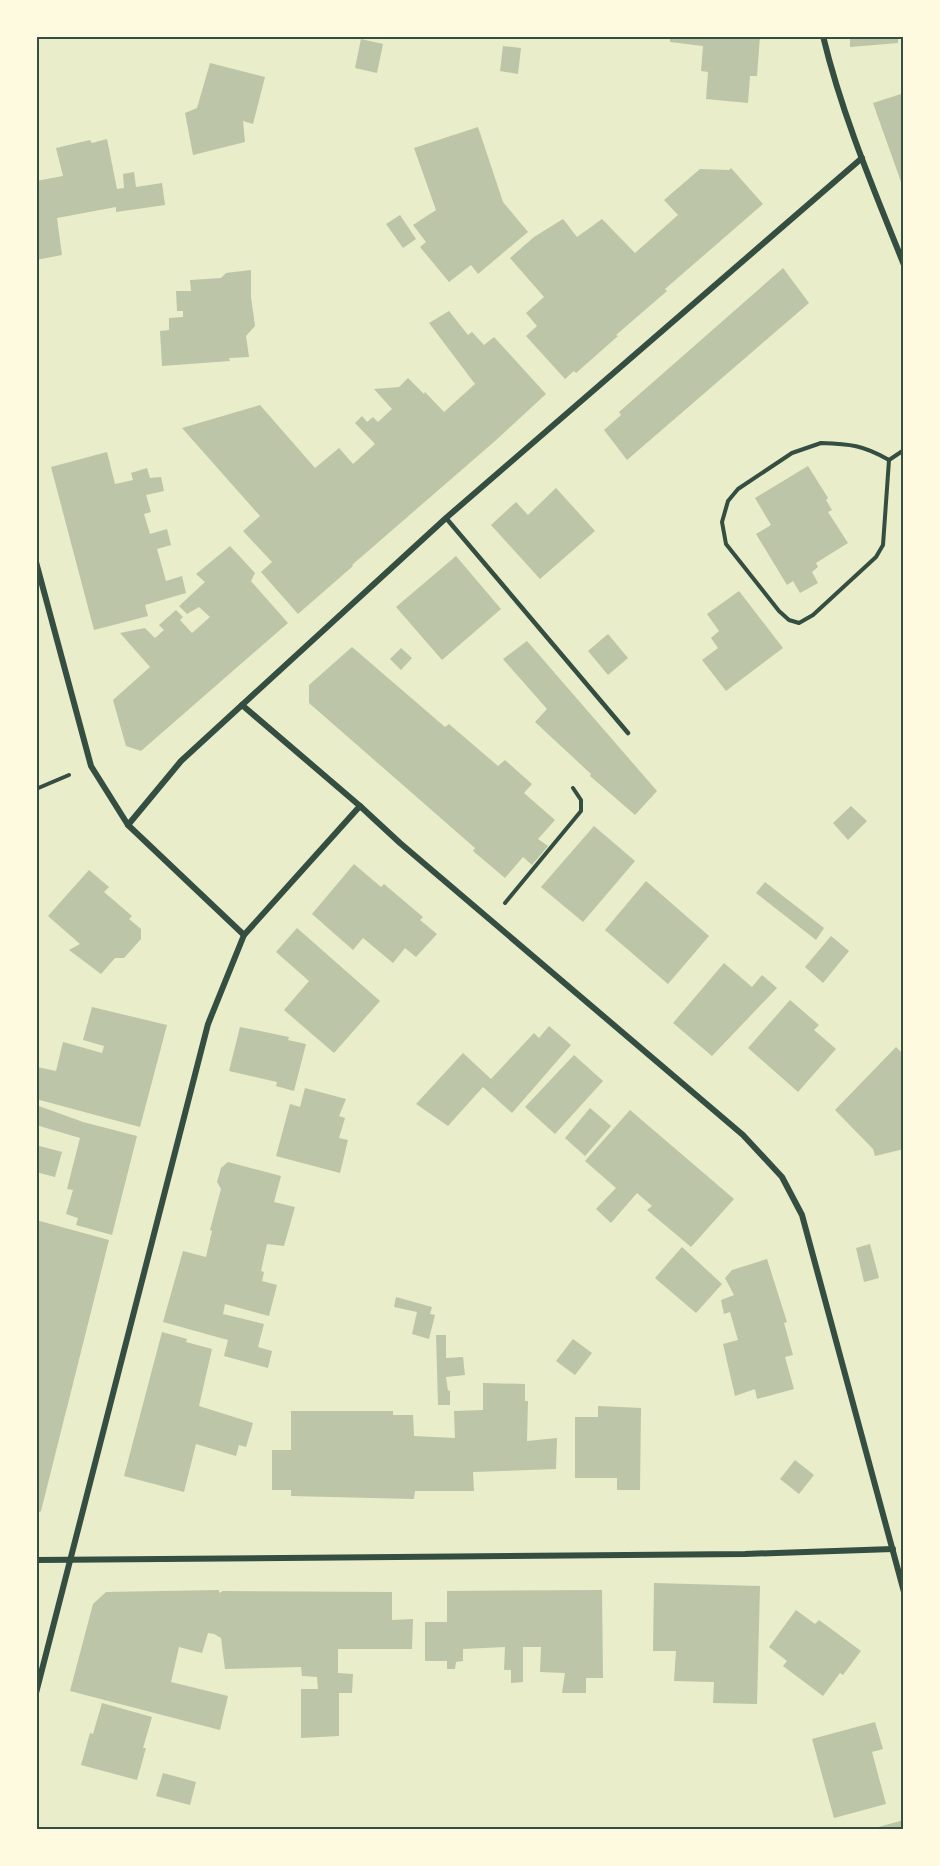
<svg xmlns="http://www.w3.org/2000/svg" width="940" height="1866" font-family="'Fira Sans Condensed',sans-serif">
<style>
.building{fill:#bcc5a7}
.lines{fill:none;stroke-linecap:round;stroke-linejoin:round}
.path{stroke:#344e41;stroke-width:4}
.service{stroke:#344e41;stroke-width:4.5}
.minor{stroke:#344e41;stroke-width:6}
.neatline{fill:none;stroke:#344e41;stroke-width:2}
</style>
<rect width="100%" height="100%" fill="#e9edc9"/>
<g class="building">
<path d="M670,36H760L757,76H750L748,103L706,99L708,72L701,71L703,46L670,42Z"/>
<path d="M850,36H898V43L850,47Z"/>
<path d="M361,39L383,44L377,73L355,68Z"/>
<path d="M503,46L521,48L518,74L500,71Z"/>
<path d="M210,63L265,77L253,124L243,121L245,142L193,155L185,113L197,108Z"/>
<path d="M904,93V181L901,182L873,103Z"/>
<path d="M478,127L503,202L528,232L478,274L471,265L449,282L420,247L426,242L413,225L436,210L414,148Z"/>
<path d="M107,139L117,189L124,188L123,174L134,172L136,187L162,183L165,205L116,212V207L57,218L62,255L36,260V181L63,176L56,148L90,140L92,143Z"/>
<path d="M731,168L763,204L665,289L667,291L616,335L618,336L576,373L574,371L565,379L526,336L537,326L526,313L544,297L510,258L534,237L563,219L577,237L602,219L635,253L678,215L664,200L700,169L729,170Z"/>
<path d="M400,215L416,239L403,248L386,224Z"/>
<path d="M783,268L809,303L627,460L604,430L621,415L619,412Z"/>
<path d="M251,270V297L255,326L246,336L249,357L229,358L230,361L162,366L160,331L169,330V318L183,317V311H177L176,291H191L190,280L221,278L226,273Z"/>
<path d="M449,311L468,335L472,332L484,345L494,337L546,394L495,441L352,565L353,566L298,614L261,572L272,562L243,531L260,516L182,428L260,405L315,468L339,448L353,464L375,444L355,423L362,416L367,422L373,417L378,422L392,409L374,389L399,387L408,378L424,394L425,392L444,412L475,384L429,323Z"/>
<path d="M107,452L115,484L133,480L131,473L147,468L150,478L161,477L164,491L146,495L151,512L144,514L150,534L167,529L171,545L157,549L166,581L182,576L186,593L145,605L148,616L94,630L51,467Z"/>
<path d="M808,466L828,498L826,500L832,510L828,512L848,543L816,563L818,567L812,572L818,583L800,593L793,581L787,585L756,534L771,525L755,498Z"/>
<path d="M556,488L595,531L540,579L491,525L516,502L528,515Z"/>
<path d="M230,546L255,573L251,581L288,623L141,751L126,746L113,700L150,667L120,633L145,628L155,638L164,630L159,625L176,610L183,617L180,620L192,633L210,617L199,607L187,614L179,606L205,582L196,574Z"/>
<path d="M456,556L501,609L442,660L396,607Z"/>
<path d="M739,591L783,648L726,691L702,660L718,648L711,638L719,631L707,614Z"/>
<path d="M608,634L628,658L608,675L588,651Z"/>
<path d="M527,641L657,791L635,815L590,776L591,774L535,722L547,709L503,659Z"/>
<path d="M352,647L445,727L449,724L498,766L505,760L532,784L524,793L555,820L538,839L548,846L532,865L523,857L505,878L473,851L475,848L309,703V685Z"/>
<path d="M401,648L412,658L401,670L390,659Z"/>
<path d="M851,806L867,821L848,840L833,823Z"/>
<path d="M594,826L635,861L583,922L541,887Z"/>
<path d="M354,864L381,887L384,884L423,917L420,920L437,934L416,957L405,948L393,963L363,938L353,950L312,914Z"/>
<path d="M89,870L109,887L104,892L132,916L129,919L141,929V939L124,958H115L101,974L69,950L80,944L48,916Z"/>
<path d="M646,881L709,936L668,984L605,930Z"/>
<path d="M765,882L824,928L816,940L756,893Z"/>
<path d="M297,928L380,1001L334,1053L284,1010L309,981L276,952Z"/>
<path d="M831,936L849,951L823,983L805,967Z"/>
<path d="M724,963L752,987L762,975L777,988L712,1056L673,1023Z"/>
<path d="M790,1000L819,1025L814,1030L836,1049L798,1092L748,1048Z"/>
<path d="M92,1007L167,1025L140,1127L36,1099L37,1067L56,1071L63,1042L102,1053L104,1046L83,1040Z"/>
<path d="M549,1026L571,1045L512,1113L483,1087L448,1126L416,1104L463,1053L491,1079L534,1033L539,1038Z"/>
<path d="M240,1027L289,1037L288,1040L306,1044L294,1091L276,1086L277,1082L229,1071Z"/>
<path d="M896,1047L904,1055V1149L875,1156L873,1149L835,1110Z"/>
<path d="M574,1055L603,1081L555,1134L525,1107Z"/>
<path d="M305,1088L346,1099L339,1116L345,1118L339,1138L348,1140L340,1173L276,1156L290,1104L300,1107Z"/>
<path d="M36,1105L83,1122L137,1136L112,1235L76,1225L78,1218L66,1214L73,1190L67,1189L80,1138L36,1125Z"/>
<path d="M590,1108L611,1126L585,1156L565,1138Z"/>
<path d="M630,1110L734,1199L691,1247L647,1210L652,1206L637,1193L611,1223L596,1209L616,1188L585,1161Z"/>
<path d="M36,1145L62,1152L55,1177L36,1172Z"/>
<path d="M228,1162L281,1176L274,1202L295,1207L284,1246L267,1244L261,1271L264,1272L262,1281L277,1285L269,1316L225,1304L223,1314L264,1324L258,1347L272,1351L268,1368L224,1356L228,1340L163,1322L183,1251L206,1257L212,1231L210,1230L221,1189L217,1182L221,1168Z"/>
<path d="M36,1220L109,1240L41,1511L36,1514Z"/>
<path d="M870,1244L879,1278L864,1282L856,1248Z"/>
<path d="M682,1247L722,1284L696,1313L655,1278Z"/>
<path d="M767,1259L787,1322L784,1323L793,1355L785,1357L794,1389L757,1399L755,1389L735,1396L723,1344L738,1340L730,1312L724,1314L721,1300L734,1295L725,1278L732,1270Z"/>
<path d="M396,1297L432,1307L430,1314L435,1315L429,1339L412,1334L417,1312L394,1307Z"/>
<path d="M162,1332L187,1339L186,1342L212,1349L199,1406L253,1423L246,1447L239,1445L236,1456L196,1444L184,1492L124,1476Z"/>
<path d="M436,1335H446V1358L463,1357L465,1375L446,1377L448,1391L450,1390V1405H438Z"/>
<path d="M573,1339L592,1353L575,1375L556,1361Z"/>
<path d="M483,1383L525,1384V1401H528L527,1441L557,1438L556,1469L473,1472L474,1491H415L414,1499L291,1496V1490H272V1450H291V1411H393V1415H413L414,1436L455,1438L454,1411L483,1410Z"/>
<path d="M598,1406L641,1408L640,1490H617V1478H575V1417H598Z"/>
<path d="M795,1460L814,1475L799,1494L780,1479Z"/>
<path d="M654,1583L760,1586L757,1704L713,1703L714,1682L674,1681L676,1651H653Z"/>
<path d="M219,1590V1593L223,1591L392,1592V1620L413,1619L412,1649H338V1673L353,1674L352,1693H339V1736L301,1738V1689H318L317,1677L302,1676L301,1667L225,1669L221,1638L214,1634L208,1633L202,1653L179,1647L171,1682L228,1696L220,1730L70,1691L93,1604L106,1592Z"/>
<path d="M602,1590L603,1678H586V1693H562L565,1673L540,1672L541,1647H523V1682L511,1683V1670H504L505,1647L463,1649V1661L456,1662L455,1669H447V1661H425V1622H447V1591Z"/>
<path d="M796,1610L815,1624L819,1620L861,1651L843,1675L840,1673L823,1696L783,1666L787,1661L769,1647Z"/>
<path d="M102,1703L152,1717L143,1748H146L137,1780L81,1765L90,1733L93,1734Z"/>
<path d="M875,1722L883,1749L872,1752L886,1804L834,1818L812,1739Z"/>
<path d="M163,1773L196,1782L190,1805L156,1796Z"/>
<path d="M904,1820V1830H871V1829Z"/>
</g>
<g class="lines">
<g class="path">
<path d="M821,443C850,444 863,445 889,460L883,545L876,557L813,615L799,623L789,620L779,611L726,544L722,522L728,501L738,489L792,453Z"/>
<path d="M889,460L904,450"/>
<path d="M36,789L69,775"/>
<path d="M505,903L581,811V800L573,788"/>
</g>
<path class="service" d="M446,518L628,733"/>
<g class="minor">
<path d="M823,36C842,115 874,190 904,265"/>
<path d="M36,562L91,766L128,825L244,935"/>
<path d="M360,806L400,843L743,1135L782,1177L802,1215L904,1592"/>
<path d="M128,825L181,761L242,705"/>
<path d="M36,1560L745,1554L893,1549"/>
<path d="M36,1693L208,1024L244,935L360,806L242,705L446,518L862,158"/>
</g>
</g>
<rect width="940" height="1866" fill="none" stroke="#fefae0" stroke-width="75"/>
<rect x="38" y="38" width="864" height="1790" class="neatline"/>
</svg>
